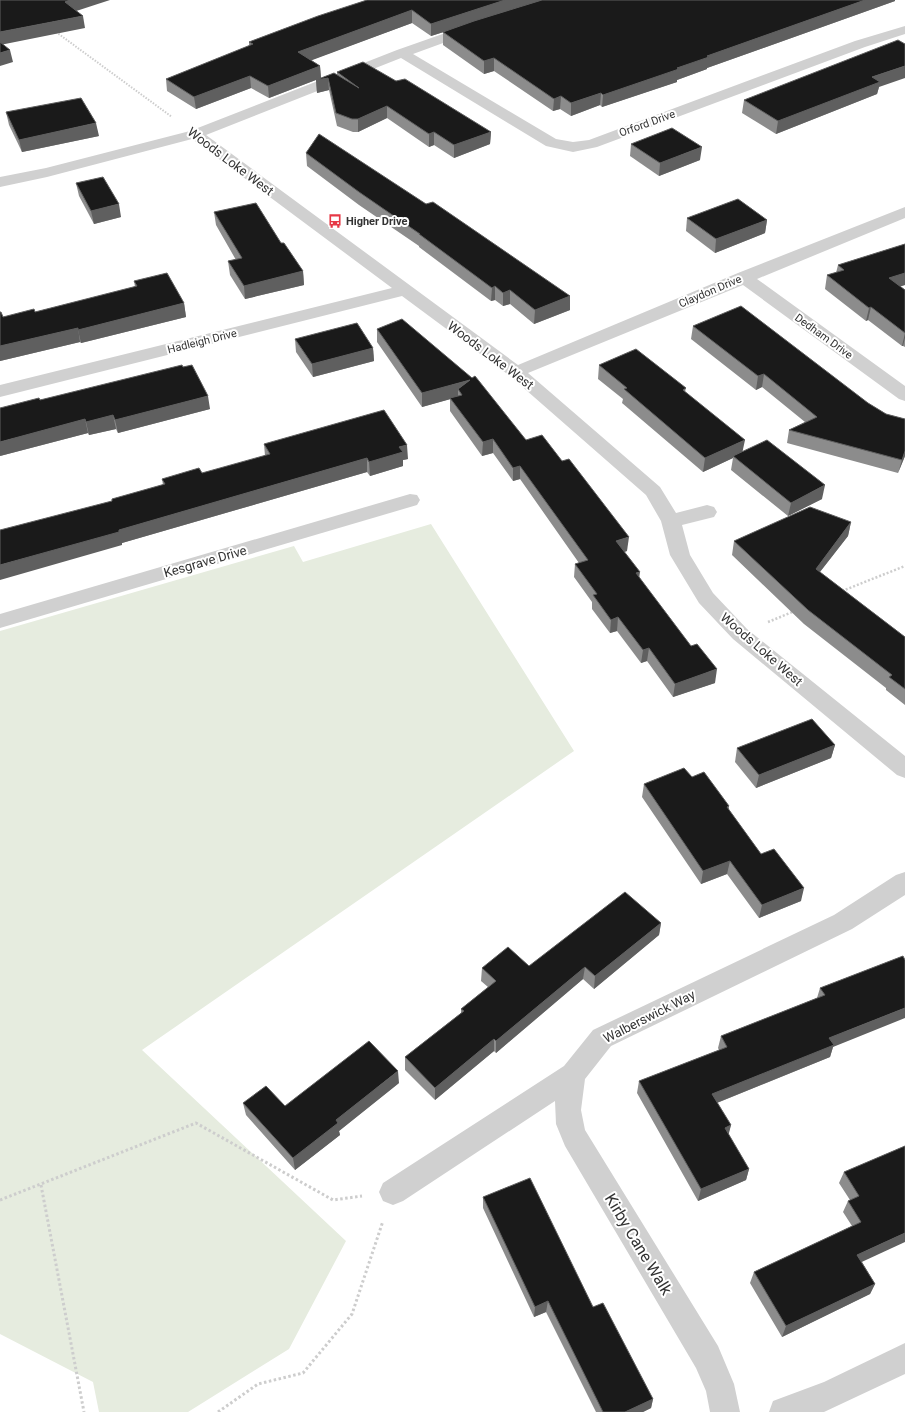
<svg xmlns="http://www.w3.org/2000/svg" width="905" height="1412" font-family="Roboto,sans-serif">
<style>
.green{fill:#e6ecdf}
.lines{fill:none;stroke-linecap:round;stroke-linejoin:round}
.path-far2{stroke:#cdcdcd;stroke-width:2;stroke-dasharray:1.5 1.5;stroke-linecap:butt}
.path-far1{stroke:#cdcdcd;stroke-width:2.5;stroke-dasharray:2 2;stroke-linecap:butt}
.path{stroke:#cdcdcd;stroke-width:3;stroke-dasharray:2.5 2.5;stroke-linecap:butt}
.minor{fill:#d0d0d0;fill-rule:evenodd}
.wall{fill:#8c8c8c}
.shaded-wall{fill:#5f5f5f}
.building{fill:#1a1a1a;stroke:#5f5f5f}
.labels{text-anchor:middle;stroke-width:4;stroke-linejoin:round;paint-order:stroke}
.far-street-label{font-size:11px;fill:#333;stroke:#fff}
.far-poi-label{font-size:11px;font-weight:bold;fill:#333;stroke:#fff;text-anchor:start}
.street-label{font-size:13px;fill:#333;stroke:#fff}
.near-street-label{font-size:16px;fill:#333;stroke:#fff}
</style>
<rect width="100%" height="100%" fill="#fff"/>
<path class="green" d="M431,524L574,751L142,1050L346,1241L289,1349L188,1412H99L93,1382L0,1334V631L294,546L303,562Z"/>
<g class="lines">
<path class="path-far2" d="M56,32L172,117"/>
<g class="path-far1">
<path d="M842,591L905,566"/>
<path d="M768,622L795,611"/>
</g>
<g class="path">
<path d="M41,1185L84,1412"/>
<path d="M0,1200L196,1123L333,1200L362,1196"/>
<path d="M218,1412L258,1384L303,1373L352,1314L383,1221"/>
</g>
<g class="minor">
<path d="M471,24L476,25L478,28L476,31L413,54L556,139L573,142L589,140L855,41L905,26V34L865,47L597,147L573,152L546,146L401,58L206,135L518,365L738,273L905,207V218L757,279L905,386V401L899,399L743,285L528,373L660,487L676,513L707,505L714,507L717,512L714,517L682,525L690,555L713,593L747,629L905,756V778L897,775L733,639L699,603L670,555L661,521L646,495L510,376L402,296L0,397V385L392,288L192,139L47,177L0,187V177L46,168L190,131L397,50Z"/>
<path d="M410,494L417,495L420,500L417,505L0,628V614Z"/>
<path d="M905,872V895L852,929L611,1046L585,1079L581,1110L585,1130L718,1346L734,1384L740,1412H710L706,1391L696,1368L565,1146L556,1124L555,1101L403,1201L393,1205L383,1201L379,1192L383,1183L564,1066L593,1030L834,915L896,875Z"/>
<path d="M905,1343V1374L824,1412H769L773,1401L824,1382Z"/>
</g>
</g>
<g class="wall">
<path d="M367,0H895V1L707,68V69L677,80V82L602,107L600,105L571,116L560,109L553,111L494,71L484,74L443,45V32H444L431,36L412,23L311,60L320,66L321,78L269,98L251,88L196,109L167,91L166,79L249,46V42Z"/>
<path d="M337,72L396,81L491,132L490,144L454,158L434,145L429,147L387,118L358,132H353L337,126L329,90L317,93L316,80L337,75Z"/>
<path d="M879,87L877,94L776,134L742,113L744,100Z"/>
<path d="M6,112L99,136L22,152L9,125Z"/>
<path d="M631,144L700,160L659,176L630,156Z"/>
<path d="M306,153L426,204L570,296V310L534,324L510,304L503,306L495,300L491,301L419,247V246L359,205L307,166Z"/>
<path d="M76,183L121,217L94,224L79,196Z"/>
<path d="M214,212L281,243L303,271L304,285L245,299L230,275L228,261L236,260L216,225Z"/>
<path d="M687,218L767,220L765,233L715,253L686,231Z"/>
<path d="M905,244V285L900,286L905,290V347L903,346H902L868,320L866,321L825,289L827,275L836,273L838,265Z"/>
<path d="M134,281L184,303L186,317L81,343L80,342L0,361V312L3,317L35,312L135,287Z"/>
<path d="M693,326L868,403L886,414L905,419V456L898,473L787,443L789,430L805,422L762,387L756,390L691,339Z"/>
<path d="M377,329L526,440L627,551L624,552L639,577L715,683L673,697L647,661L641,663L617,631L610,633L592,609V602L574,577L575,564L579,563L520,479L513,481L493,453L482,456L450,411V399L422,407L377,342Z"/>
<path d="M295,339L373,348L374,361L313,377L296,352Z"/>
<path d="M599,365L686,388L685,392L743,452L822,499L788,516L731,470L733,458L703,472L622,403L623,399L598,379Z"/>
<path d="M183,367L210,409L118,433L116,429L89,435L88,433L0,456L40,400Z"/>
<path d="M264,444L408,459L403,460V466L370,476L367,472L122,543V545L112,499L163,485L162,479L202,473L265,456Z"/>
<path d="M851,522L848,536L820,572L905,637V705L886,690V688L804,624L732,555L734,541Z"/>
<path d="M835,745L831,758L756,788L735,762L737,748Z"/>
<path d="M692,777L729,806V810L761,854L801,901L759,918L727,874L701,884L642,797L644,784Z"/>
<path d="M661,923L659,935L594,989L583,979L496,1053L494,1051L435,1100L405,1070V1057L461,1013V1009L488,987L481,981L482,968L529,966Z"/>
<path d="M903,956L833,1047L830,1057L717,1103L731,1125L728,1134L749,1169L746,1180L698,1201L637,1093L639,1081L719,1050L718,1048L721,1036L817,998L820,988Z"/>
<path d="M399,1083L339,1131L340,1135L295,1170L246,1115L243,1103L285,1106Z"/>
<path d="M905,1146L862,1262L875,1284L870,1294L782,1337L750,1283L754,1272L852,1226L843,1212L848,1201L850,1200L839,1183L844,1172Z"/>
<path d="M483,1197L593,1307L653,1399L651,1408L643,1412H596L546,1312L534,1317L483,1208Z"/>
</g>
<g class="shaded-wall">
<path d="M70,0H110L67,14L65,2Z"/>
<path d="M505,0H542L431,36V24Z"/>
<path d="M865,0H895V1L707,68V69L677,80V82L602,107L603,95L677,68L707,56Z"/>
<path d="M412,10V23L299,65L298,52Z"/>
<path d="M83,16L85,28L0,45V32Z"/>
<path d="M10,50L13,62L0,66V53Z"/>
<path d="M494,58V71L484,74V61Z"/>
<path d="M320,66L321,78L269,98L268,86Z"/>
<path d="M905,66V78L879,87L877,94L776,134L778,121L872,77Z"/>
<path d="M250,76L251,88L196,109L194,97Z"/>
<path d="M328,78L329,90L317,93L316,80Z"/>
<path d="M601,93L600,105L571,116V103Z"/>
<path d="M561,96L560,109L553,111L554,99Z"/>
<path d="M387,106V118L358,132V119Z"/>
<path d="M96,123L99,136L22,152L19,140Z"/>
<path d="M434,132V145L429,147V134Z"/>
<path d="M491,132L490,144L454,158V145Z"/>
<path d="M702,147L700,160L659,176L660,163Z"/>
<path d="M119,204L121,217L94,224L91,211Z"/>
<path d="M767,220L765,233L715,253L716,239Z"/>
<path d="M303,271L304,285L245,299L244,286Z"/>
<path d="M905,273V285L886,291L889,278Z"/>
<path d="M495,286V300L491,301L492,288Z"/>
<path d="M510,290V304L503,306V293Z"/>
<path d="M570,296V310L534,324L535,310Z"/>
<path d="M184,303L186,317L81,343L78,330Z"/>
<path d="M871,307L868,320L866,321L869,308Z"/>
<path d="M78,328L80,342L0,361V346Z"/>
<path d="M905,333V338L903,346H902Z"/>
<path d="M373,348L374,361L313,377L312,364Z"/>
<path d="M764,374L762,387L756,390L758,376Z"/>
<path d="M470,380L458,389V397L422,407V393Z"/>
<path d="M208,396L210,409L118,433L115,420Z"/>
<path d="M113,415L116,429L89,435L86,422Z"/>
<path d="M85,419L88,433L0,456V442Z"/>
<path d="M493,439V453L482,456L483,442Z"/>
<path d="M745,440L742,454L733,456V458L703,472L705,458Z"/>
<path d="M407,445L408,459L403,460V466L370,476L369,462L399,447Z"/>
<path d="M905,451V456L898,473L902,460Z"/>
<path d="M367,458V472L122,543V545L0,580V565L119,530Z"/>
<path d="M520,466V479L513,481V468Z"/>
<path d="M825,485L822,499L788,516L791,503Z"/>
<path d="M851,522L848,536L812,582L816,569Z"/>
<path d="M629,537L627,551L615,555L616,541Z"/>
<path d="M640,572L638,586L636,573Z"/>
<path d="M618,617L617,631L610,633L611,620Z"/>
<path d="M649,648L647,661L641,663L643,650Z"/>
<path d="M717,669L715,683L673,697L675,684Z"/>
<path d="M835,745L831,758L756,788L759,775Z"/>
<path d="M730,861L727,874L701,884L703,871Z"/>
<path d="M804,888L801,901L759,918L762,905Z"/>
<path d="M661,923L659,935L594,989L595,976Z"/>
<path d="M585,967L583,979L496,1053V1041Z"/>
<path d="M905,1008V1018L833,1047L830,1057L709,1106L712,1094L829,1038Z"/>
<path d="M494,1039V1051L435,1100V1088Z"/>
<path d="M398,1071L399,1083L339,1131L340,1135L295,1170L293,1158L336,1120Z"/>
<path d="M731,1125L728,1137L725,1128Z"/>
<path d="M749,1169L746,1180L698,1201L701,1189Z"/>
<path d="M905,1233V1242L853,1266L857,1255Z"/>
<path d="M875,1284L870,1294L782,1337L786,1326Z"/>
<path d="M548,1301L546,1312L534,1317L535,1307Z"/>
<path d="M653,1399L651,1408L643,1412H625Z"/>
</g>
<g class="building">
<path d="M0,0H70L65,2L83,16L0,32Z"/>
<path d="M367,0H505L431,24L412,10L298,52L320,66L268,86L250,76L194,97L166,79L253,44L249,42L318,16Z"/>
<path d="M542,0H865L707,56L709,57L677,68L679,69L603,95L601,93L571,103L561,96L554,99L494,58L484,61L443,32L474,21Z"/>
<path d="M898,40L905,44V66L872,77L880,82L778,121L744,100Z"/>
<path d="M0,42L10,50L0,53Z"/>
<path d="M363,62L396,81L405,79L491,132L454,145L434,132L429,134L387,106L358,119H352L336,113L328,78L316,80L334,73L359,88L337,72Z"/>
<path d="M81,98L96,123L19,140L6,112Z"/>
<path d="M672,128L702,147L660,163L631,144Z"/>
<path d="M319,134L426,204L433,202L570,296L535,310L510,290L503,293L495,286L492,288L419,234H420L359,192L306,153Z"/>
<path d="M103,177L119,204L91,211L76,183Z"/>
<path d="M738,199L767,220L716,239L687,218Z"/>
<path d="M256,203L281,243H284L303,271L244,286L228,261L242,258L214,212Z"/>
<path d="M905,244V273L889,278L905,290V333L871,307L869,308L827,275L844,270L838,265Z"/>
<path d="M167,273L184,303L78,330V328L0,346V312H1L3,317L34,309L35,312L137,286L134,281Z"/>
<path d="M741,306L868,403L886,414L905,419V451L902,460L789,430L817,417L764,374L758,376L693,326Z"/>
<path d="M402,319L472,378L475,376L526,440L542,435L562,461L569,459L629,537L616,541L640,572L636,573L691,646L697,644L717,669L675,684L649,648L643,650L618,617L611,620L593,595L597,594L575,564L588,560L520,466L513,468L493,439L483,442L450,398L462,395L458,389L470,380L422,393L377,329Z"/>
<path d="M357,323L373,348L312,364L295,339Z"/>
<path d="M636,349L686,388L683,390L745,440L705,458L624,389L627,388L599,365Z"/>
<path d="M182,365L183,367L192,365L208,396L115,420L113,415L86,422L85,419L0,442V408L39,398L40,400Z"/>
<path d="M384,410L407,445L399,447L403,452L369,462L367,458L119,530V532L0,565V530L112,501V499L165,484L162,479L199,468L202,473L270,454L264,444Z"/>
<path d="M767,440L825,485L791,503L733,456Z"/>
<path d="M810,507L851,522L816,569L905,637V689L889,677L892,675L808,610L734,541Z"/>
<path d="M812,719L835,745L759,775L737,748Z"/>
<path d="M684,768L692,777L704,772L729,806L727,807L761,854L774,849L804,888L762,905L730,861L703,871L644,784Z"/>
<path d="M625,892L661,923L595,976L585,967L496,1041L494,1039L435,1088L405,1057L464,1011L461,1009L496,981L482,968L508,947L529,966Z"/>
<path d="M903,956L905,960V1008L829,1038L834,1045L712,1094L731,1125L725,1128L749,1169L701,1189L639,1081L727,1047L721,1036L825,995L820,988Z"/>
<path d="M369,1041L398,1071L336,1120L338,1123L293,1158L243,1103L266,1086L285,1106Z"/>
<path d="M905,1146V1233L857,1255L875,1284L786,1326L754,1272L861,1222L848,1201L859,1196L844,1172Z"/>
<path d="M530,1178L593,1307L603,1303L653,1399L625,1412H603L548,1301L535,1307L483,1197Z"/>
</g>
<defs>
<symbol id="bus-bare" viewBox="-9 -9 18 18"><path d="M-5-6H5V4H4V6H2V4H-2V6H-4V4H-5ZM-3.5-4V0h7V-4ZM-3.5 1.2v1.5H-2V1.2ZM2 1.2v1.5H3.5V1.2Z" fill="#e63946" stroke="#fff" stroke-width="2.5" paint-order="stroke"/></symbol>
</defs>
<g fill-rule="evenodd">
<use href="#bus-bare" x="325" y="211" width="20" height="20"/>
</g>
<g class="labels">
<g class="far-street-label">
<text transform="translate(647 123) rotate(-20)" y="4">Orford Drive</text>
<text transform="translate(710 291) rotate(-23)" y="4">Claydon Drive</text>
<text transform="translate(824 336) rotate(36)" y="4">Dedham Drive</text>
<text transform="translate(202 341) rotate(-14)" y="4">Hadleigh Drive</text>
</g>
<g class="far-poi-label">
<text x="346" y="225">Higher Drive</text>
</g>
<g class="street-label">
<text transform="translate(231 161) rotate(37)" y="5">Woods Loke West</text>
<text transform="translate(491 355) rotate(37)" y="5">Woods Loke West</text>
<text transform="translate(205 561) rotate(-16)" y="5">Kesgrave Drive</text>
<text transform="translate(762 649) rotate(41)" y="5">Woods Loke West</text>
<text transform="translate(649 1016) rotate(-27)" y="5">Walberswick Way</text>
</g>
<g class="near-street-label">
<text transform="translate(639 1244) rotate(59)" y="6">Kirby Cane Walk</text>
</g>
</g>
</svg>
